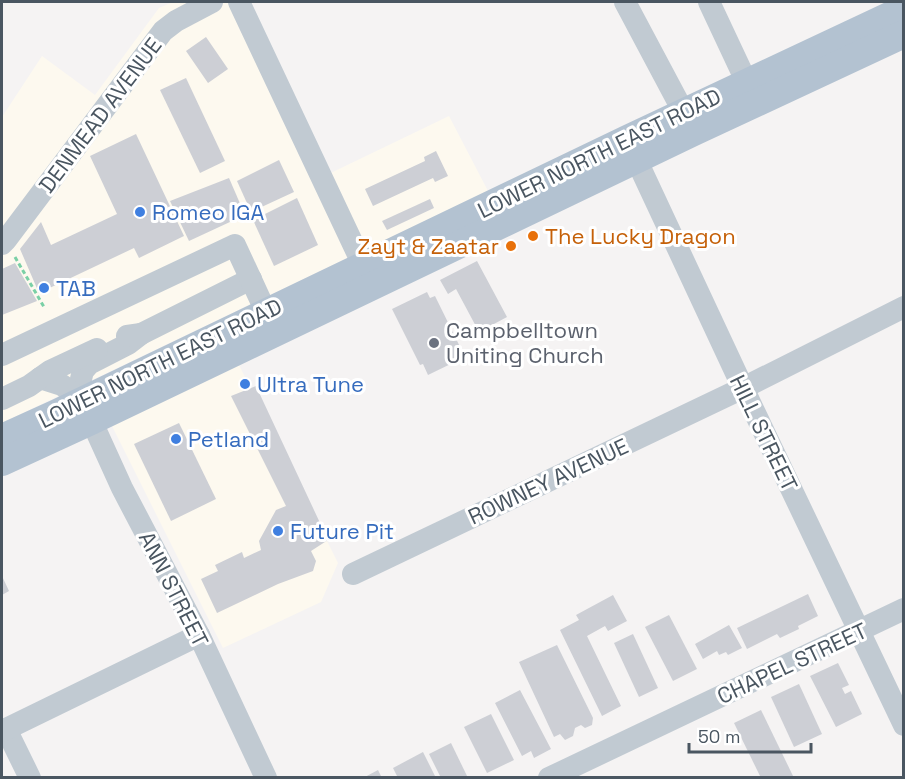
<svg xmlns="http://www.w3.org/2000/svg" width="905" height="779" font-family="'Space Grotesk',sans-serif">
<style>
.commercial{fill:#fdf9ef}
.building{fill:#cdcfd5}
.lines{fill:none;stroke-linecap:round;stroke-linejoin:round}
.path{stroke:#7ad0a6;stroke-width:3;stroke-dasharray:4.5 3;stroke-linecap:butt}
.minor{stroke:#c1cad2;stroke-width:22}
.major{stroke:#b3c2d1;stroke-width:28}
.shop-dot{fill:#3f7fe0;stroke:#fff;stroke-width:2}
.food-dot{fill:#e8710a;stroke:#fff;stroke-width:2}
.worship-dot{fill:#6b7280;stroke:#fff;stroke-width:2}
.labels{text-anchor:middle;stroke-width:6;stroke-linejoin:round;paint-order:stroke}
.street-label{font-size:22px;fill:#4a5661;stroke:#fff}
.shop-label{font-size:22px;fill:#366cbe;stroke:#fff;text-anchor:start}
.food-label{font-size:22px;fill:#c56008;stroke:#fff;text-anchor:start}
.worship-label{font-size:22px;fill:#5b616d;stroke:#fff;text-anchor:start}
</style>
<rect width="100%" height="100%" fill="#f5f3f3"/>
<g class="commercial">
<path d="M173,2H228L312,182L449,116L488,191L2,423V117L42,56L95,95L159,8Z"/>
<path d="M238,363L338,563L321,602L223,648L111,424Z"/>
</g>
<g class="building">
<path d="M206,37L228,69L208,83L186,51Z"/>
<path d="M186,78L225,161L200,173L160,90Z"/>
<path d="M136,134L184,236L139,258L134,248L39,293L20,249L41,222L51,245L117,214L90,156Z"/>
<path d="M436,151L448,176L435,182L433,178L373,206L365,189L425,161L424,157Z"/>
<path d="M279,160L294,192L251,212L237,181Z"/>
<path d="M229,178L245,215L189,241L170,201Z"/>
<path d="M297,198L318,245L274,266L253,220Z"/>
<path d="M430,199L434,208L387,230L382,221Z"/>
<path d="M477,261L507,317L479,332L456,289L448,294L440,280Z"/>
<path d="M15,263L37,301L2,315V269Z"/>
<path d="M427,292L430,298L435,296L465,357L428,375L423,364L420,365L392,309Z"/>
<path d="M256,386L328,540L311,551L316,561L313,571L278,584L217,613L201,579L218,571L215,565L242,552L244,558L261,550L259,541L276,510L286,506L231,396Z"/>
<path d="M179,423L216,499L171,521L134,444Z"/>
<path d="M2,576L9,591L2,595Z"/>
<path d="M808,594L818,616L798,626L799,629L780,638L777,634L747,649L737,628Z"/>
<path d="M613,595L627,621L608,631L605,626L587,636L621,706L602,716L560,630L579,620L576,615Z"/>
<path d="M669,615L697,669L673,681L645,627Z"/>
<path d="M729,625L742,648L728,655L726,652L719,655L717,651L703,659L695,644Z"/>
<path d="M633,634L658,688L639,697L614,643Z"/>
<path d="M557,645L593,718L592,725L585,728L581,725L575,728L573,736L565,740L560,734L554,737L519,662Z"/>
<path d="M838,663L849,685L842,688L845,694L851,691L862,714L836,727L810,676Z"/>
<path d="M799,684L822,734L794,747L771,697Z"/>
<path d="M520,690L551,749L534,758L531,751L522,756L495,703Z"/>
<path d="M761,710L794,778H761L734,723Z"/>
<path d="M491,714L514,760L487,773L464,727Z"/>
<path d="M451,743L468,778H441L429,754Z"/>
<path d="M423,752L436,778H398L393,768Z"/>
<path d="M378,770L382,778H363Z"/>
</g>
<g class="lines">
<path class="path" d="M15,257L44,307"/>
<g class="minor">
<path d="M239,2L370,280"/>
<path d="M625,2L692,128"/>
<path d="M709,2L747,83"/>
<path d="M630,146L743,388L904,725"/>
<path d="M2,244L6,240L163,31L176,21L212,2"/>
<path d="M141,334L128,344L89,364L83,371L81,379L82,400L122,488L199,635L266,778"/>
<path d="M127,336L141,334L251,279"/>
<path d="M2,355L235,245L266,312"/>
<path d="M40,378L62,385L82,400"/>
<path d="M2,399L29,386L50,371L97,349"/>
<path d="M353,574L743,388L904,307"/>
<path d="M6,729L30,778"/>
<path d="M2,731L199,635"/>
<path d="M549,778L904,609"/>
</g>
<g class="major">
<path d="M2,438L57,413L627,139L904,9"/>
<path d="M2,462L91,421L694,132L904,34"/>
</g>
</g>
<g class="shop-dot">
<circle cx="140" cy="212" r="6"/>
<circle cx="44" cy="288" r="6"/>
<circle cx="245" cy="384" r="6"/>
<circle cx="176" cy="439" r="6"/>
<circle cx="278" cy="531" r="6"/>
</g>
<g class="food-dot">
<circle cx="533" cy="236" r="6"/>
<circle cx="511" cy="246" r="6"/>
</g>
<circle class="worship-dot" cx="434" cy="343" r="6"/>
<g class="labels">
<g class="street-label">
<text transform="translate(100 115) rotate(-53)" y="8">DENMEAD AVENUE</text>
<text transform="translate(599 153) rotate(-26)" y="8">LOWER NORTH EAST ROAD</text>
<text transform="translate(160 363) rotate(-26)" y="8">LOWER NORTH EAST ROAD</text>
<text transform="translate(764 433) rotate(64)" y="8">HILL STREET</text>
<text transform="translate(548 481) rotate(-25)" y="8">ROWNEY AVENUE</text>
<text transform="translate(174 589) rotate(63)" y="8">ANN STREET</text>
<text transform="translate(792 663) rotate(-25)" y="8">CHAPEL STREET</text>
</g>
<g class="shop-label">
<text x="152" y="220">Romeo IGA</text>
<text x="56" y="296">TAB</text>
<text x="257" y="392">Ultra Tune</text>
<text x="188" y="447">Petland</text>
<text x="290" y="539">Future Pit</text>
</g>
<g class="food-label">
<text x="545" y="244">The Lucky Dragon</text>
<text x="499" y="254" text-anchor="end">Zayt &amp; Zaatar</text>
</g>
<g class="worship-label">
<text x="446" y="338">Campbelltown<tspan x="446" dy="25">Uniting Church</tspan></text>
</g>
</g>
<rect width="905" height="779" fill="none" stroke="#4a5661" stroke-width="6"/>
<path d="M689 743v9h122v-9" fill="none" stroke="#4a5661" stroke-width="3"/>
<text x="698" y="743" font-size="18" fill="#4a5661" stroke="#ffffff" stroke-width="4.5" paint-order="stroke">50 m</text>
</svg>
